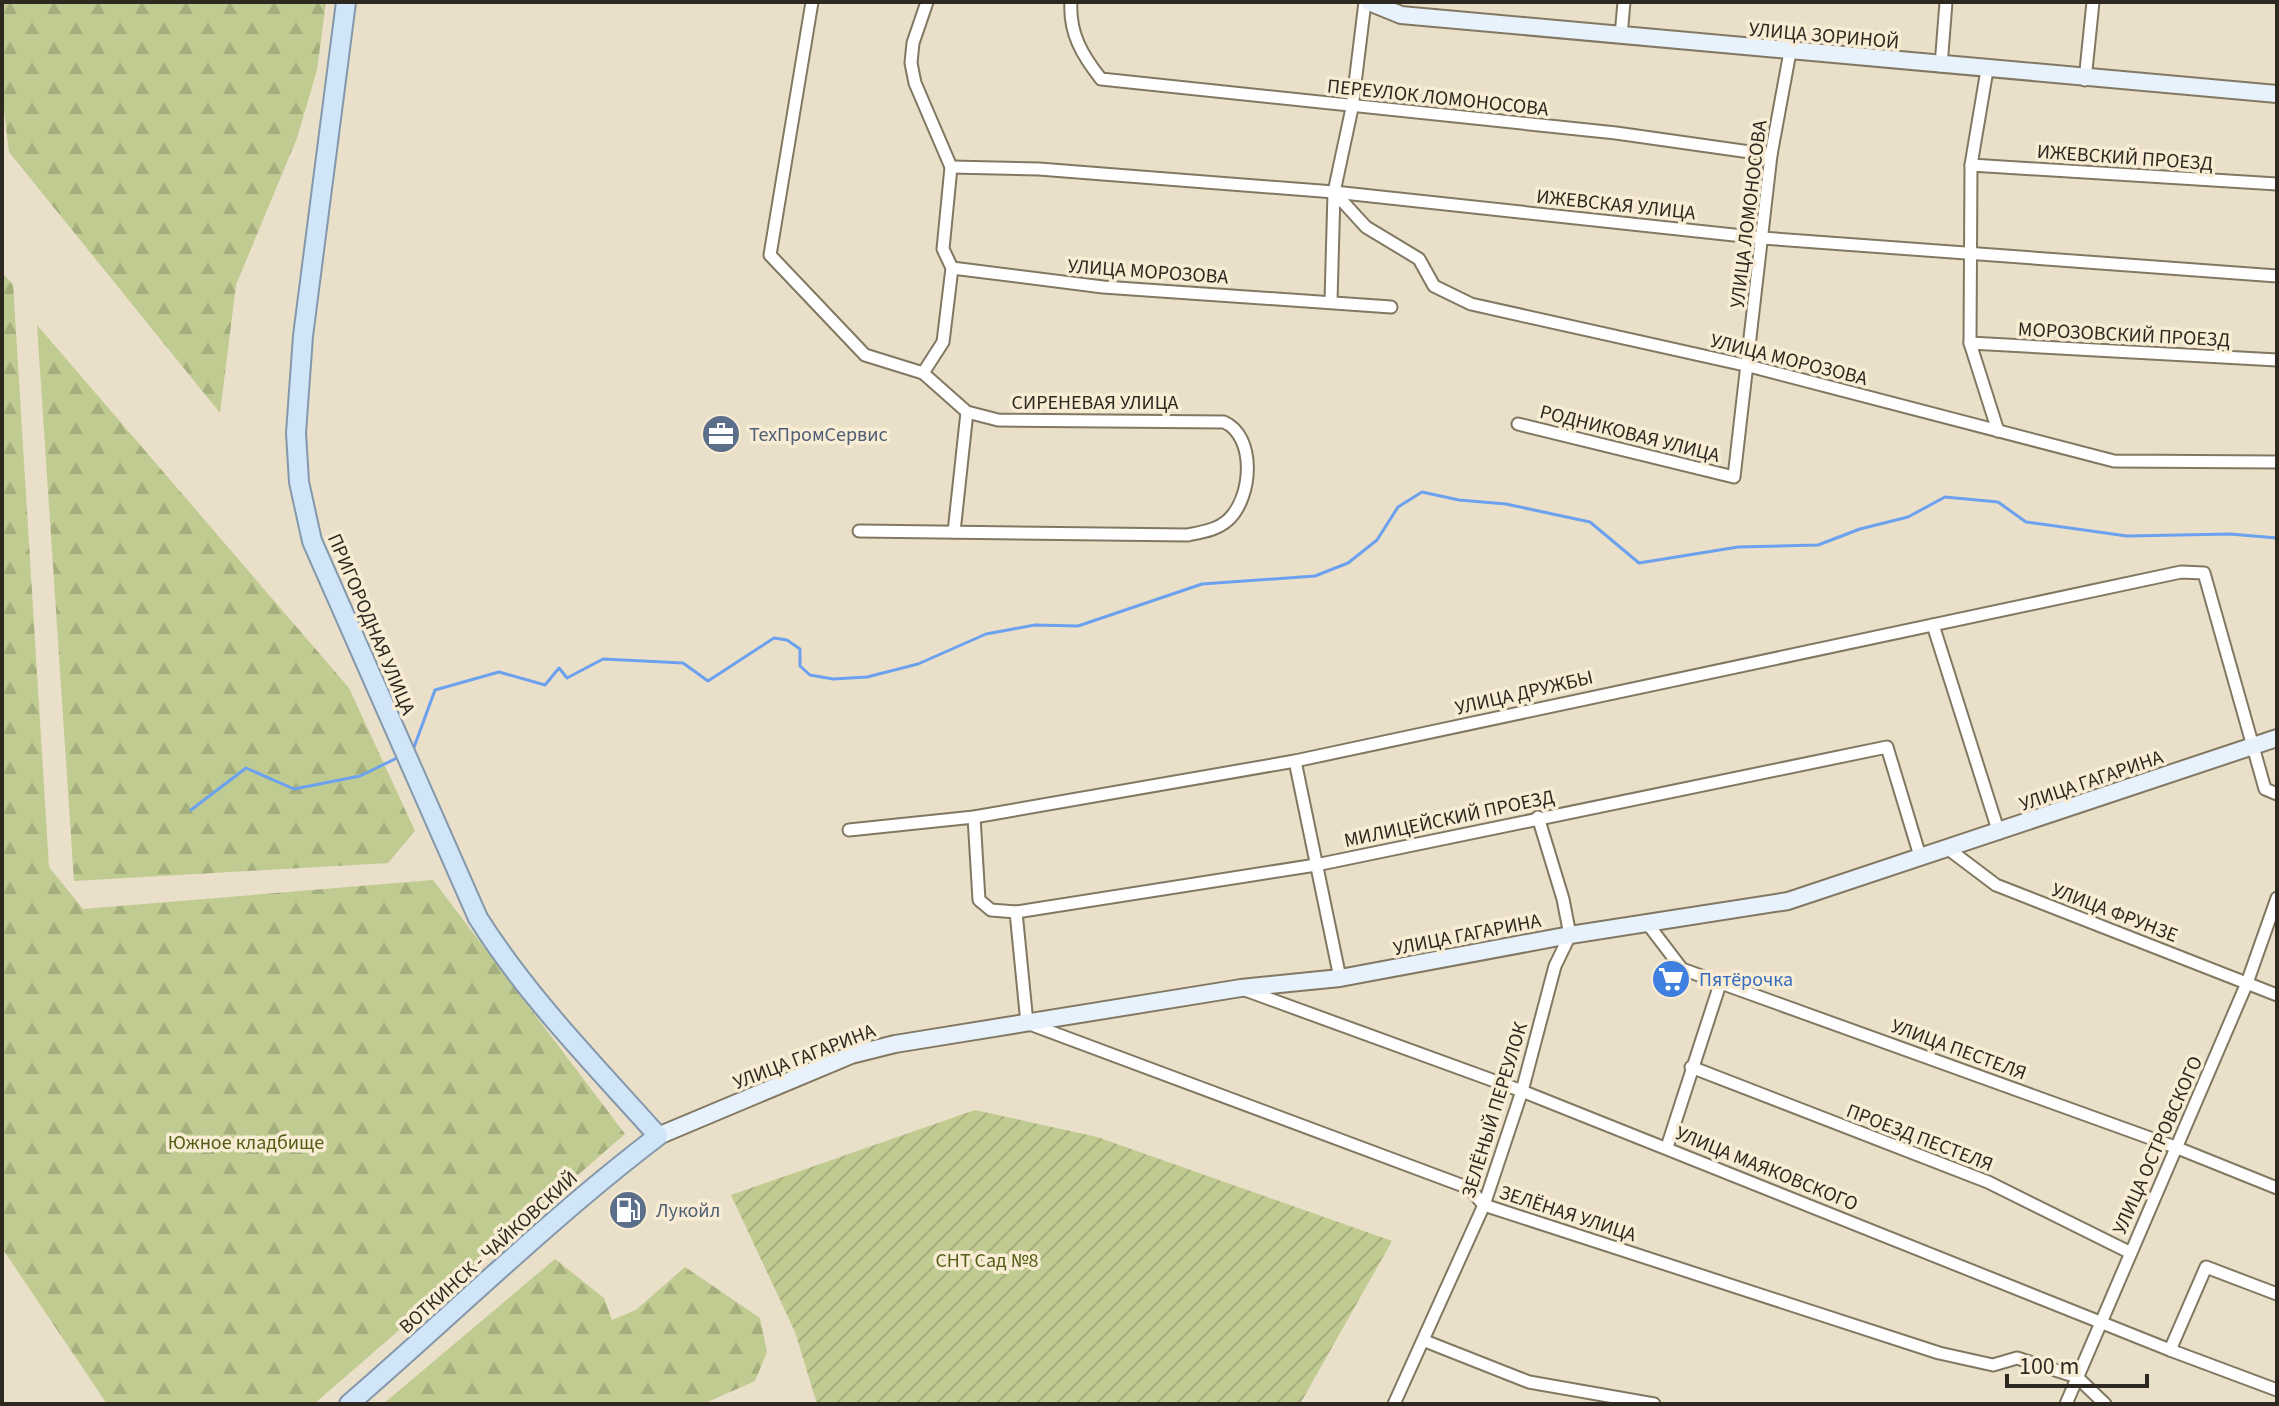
<svg xmlns="http://www.w3.org/2000/svg" width="2279" height="1406" font-family="'Source Sans 3',sans-serif">
<style>
.forest{fill:url(#forest-firs)}
.garden{fill:url(#garden-furrows)}
.lines{fill:none;stroke-linecap:round;stroke-linejoin:round}
.stream{stroke:#6ba1ef;stroke-width:3}
.street-casing{stroke:#827862;stroke-width:15}
.secondary-casing{stroke:#827862;stroke-width:20}
.primary-casing{stroke:#8398aa;stroke-width:22}
.street{stroke:#fff;stroke-width:11}
.secondary{stroke:#e8f2fc;stroke-width:16}
.primary{stroke:#d0e5f8;stroke-width:18}
.labels{text-anchor:middle;stroke-width:7;stroke-linejoin:round;paint-order:stroke}
.street-label{font-size:20px;fill:#2e2920;stroke:#f8ecd4}
.service-label{font-size:20px;fill:#4e5e75;stroke:#f8ecd4;text-anchor:start}
.shop-label{font-size:20px;fill:#366cbe;stroke:#f8ecd4;text-anchor:start}
.park-label{font-size:20px;fill:#545e16;stroke:#f8ecd4}
</style>
<defs>
<pattern id="forest-firs" width="22" height="20" patternUnits="userSpaceOnUse" patternTransform="scale(2)"><rect width="22" height="20" fill="#c0cb91"/><path d="M5 1l3.5 6h-7zM16 11l3.5 6h-7z" fill="#a5ae7d"/></pattern>
<pattern id="garden-furrows" width="10" height="10" patternUnits="userSpaceOnUse" patternTransform="scale(2)"><rect width="10" height="10" fill="#c0cb91"/><path d="M-1 1l2-2M0 10L10 0M9 11l2-2" fill="none" stroke="#a5ae7d"/></pattern>
</defs>
<rect width="100%" height="100%" fill="#eadfc8"/>
<g class="forest">
<path d="M2,2H326L317,70L297,138L236,285L220,413L9,152L2,94Z"/>
<path d="M2,273L13,284L49,867L83,909L433,880L625,1134L314,1404H107L2,1248Z"/>
<path d="M37,325L349,688L415,831L388,863L74,881Z"/>
<path d="M555,1259L604,1298L612,1320L636,1310L685,1267L760,1318L767,1352L755,1381L703,1404H383Z"/>
</g>
<path class="garden" d="M975,1110L1097,1137L1392,1241L1300,1404H817L795,1332L731,1195Z"/>
<g class="lines">
<g class="stream">
<path d="M413,750L435,690L499,672L545,685L559,668L567,678L603,659L683,663L708,681L774,638L787,640L800,649V666L810,675L833,679L867,677L918,664L986,634L1035,625L1078,626L1202,584L1315,576L1348,563L1377,540L1398,507L1422,492L1459,500L1506,504L1590,522L1639,563L1738,547L1818,545L1860,529L1908,517L1945,497L1998,502L2026,522L2127,536L2230,534L2277,538"/>
<path d="M191,810L246,768L294,789L360,776L399,757"/>
</g>
<defs>
<g id="street">
<path d="M812,2L770,255L865,355L923,373L967,412L998,420L1224,422C1256,436 1253,497 1228,520C1217,530 1202,532 1188,535L859,531"/>
<path d="M1071,2C1069,33 1082,55 1101,79L1616,133L1771,155"/>
<path d="M1621,36L1624,2"/>
<path d="M1941,66L1946,2"/>
<path d="M1987,70L1971,165L1970,343L1998,431"/>
<path d="M2085,80L2093,2"/>
<path d="M1971,165L2277,184"/>
<path d="M951,167L1039,169L1334,192L1762,238L2277,276"/>
<path d="M1334,192L1366,227L1419,259L1434,286L1471,304L1749,366L2114,461L2277,462"/>
<path d="M952,268L1103,287L1391,307"/>
<path d="M1331,301L1334,192L1352,108L1365,2"/>
<path d="M1970,343L2277,360"/>
<path d="M923,373L943,342L952,268L943,249L951,167L915,83L911,63L913,43L927,2"/>
<path d="M1518,424L1734,477L1771,155L1790,52"/>
<path d="M954,532L967,412"/>
<path d="M1933,625L1999,833"/>
<path d="M1295,761L1340,978"/>
<path d="M974,817L979,900L991,910L1016,912L1027,1023L1469,1188L1484,1205L1939,1353L1993,1365L2017,1358L2077,1377L2105,1404"/>
<path d="M849,830L974,817L1295,761L2181,572L2204,573L2265,789L2277,794"/>
<path d="M1947,848L1996,885L2277,995"/>
<path d="M1016,912L1316,865L1887,747L1920,856"/>
<path d="M1647,923L1682,969L2175,1147L2277,1188"/>
<path d="M1245,990L1522,1091L2170,1350L2277,1390"/>
<path d="M1691,1067L1988,1182L2129,1252"/>
<path d="M1667,1147L1721,981"/>
<path d="M1425,1341L1529,1382L1654,1404"/>
<path d="M2170,1350L2206,1267L2277,1294"/>
<path d="M1394,1404L1484,1205L1522,1091L1555,966L1570,935L1563,899L1538,817"/>
<path d="M2066,1404L2247,983L2277,898"/>
</g>
<g id="secondary">
<path d="M1369,2L1401,15L2277,94"/>
<path d="M658,1136L851,1055L895,1044L1241,988L1340,978L1570,935L1788,901L2277,738"/>
</g>
<path id="primary" d="M346,2L303,336L296,433L299,482L312,541L478,918C529,999 595,1065 658,1136C549,1219 452,1315 349,1404"/>
</defs>
<use href="#street" class="street-casing"/>
<use href="#secondary" class="secondary-casing"/>
<use href="#primary" class="primary-casing"/>
<use href="#street" class="street"/>
<use href="#secondary" class="secondary"/>
<use href="#primary" class="primary"/>
</g>
<defs>
<symbol id="office-disc" viewBox="-11 -11 22 22"><circle r="9.5" fill="#5c6f8a" stroke="#f8ecd4"/><path d="M-6-3h4V-5.5h4V-3h4V5H-6ZM-1-4.5V-3h2v-1.5ZM-6 0V1H6V0Z" fill="#fff"/></symbol>
<symbol id="supermarket-disc" viewBox="-11 -11 22 22"><circle r="9.5" fill="#3f7fe0" stroke="#f8ecd4"/><path d="M-6-5.5h2.5l.6 2H6L4.5 2H-2.5L-4.4-4H-6ZM-1.5 3.2a1.3 1.3 0 1 0 .1 0ZM3 3.2a1.3 1.3 0 1 0 .1 0Z" fill="#fff"/></symbol>
<symbol id="fuel-disc" viewBox="-11 -11 22 22"><circle r="9.5" fill="#5c6f8a" stroke="#f8ecd4"/><path d="M-5.5-6h7V0h2V4h1.3V-2.5L3-4.5l.8-.8L6-3V5H2.5V1h-1V6h-7ZM-4.2-4.7v3.2H.2V-4.7Z" fill="#fff"/></symbol>
</defs>
<g fill-rule="evenodd">
<use href="#office-disc" x="699" y="412" width="44" height="44"/>
<use href="#supermarket-disc" x="1649" y="957" width="44" height="44"/>
<use href="#fuel-disc" x="606" y="1188" width="44" height="44"/>
</g>
<g class="labels">
<g class="street-label">
<text transform="translate(1824 35) rotate(5)" y="7">УЛИЦА ЗОРИНОЙ</text>
<text transform="translate(1438 97) rotate(6)" y="7">ПЕРЕУЛОК ЛОМОНОСОВА</text>
<text transform="translate(2125 157) rotate(4)" y="7">ИЖЕВСКИЙ ПРОЕЗД</text>
<text transform="translate(1616 204) rotate(6)" y="7">ИЖЕВСКАЯ УЛИЦА</text>
<text transform="translate(1748 214) rotate(-83)" y="7">УЛИЦА ЛОМОНОСОВА</text>
<text transform="translate(1148 271) rotate(4)" y="7">УЛИЦА МОРОЗОВА</text>
<text transform="translate(2124 334) rotate(3)" y="7">МОРОЗОВСКИЙ ПРОЕЗД</text>
<text transform="translate(1789 359) rotate(14)" y="7">УЛИЦА МОРОЗОВА</text>
<text x="1095" y="409">СИРЕНЕВАЯ УЛИЦА</text>
<text transform="translate(1630 433) rotate(14)" y="7">РОДНИКОВАЯ УЛИЦА</text>
<text transform="translate(372 624) rotate(67)" y="7">ПРИГОРОДНАЯ УЛИЦА</text>
<text transform="translate(1524 692) rotate(-13)" y="7">УЛИЦА ДРУЖБЫ</text>
<text transform="translate(2091 780) rotate(-19)" y="7">УЛИЦА ГАГАРИНА</text>
<text transform="translate(1449 818) rotate(-12)" y="7">МИЛИЦЕЙСКИЙ ПРОЕЗД</text>
<text transform="translate(2115 912) rotate(21)" y="7">УЛИЦА ФРУНЗЕ</text>
<text transform="translate(1467 934) rotate(-11)" y="7">УЛИЦА ГАГАРИНА</text>
<text transform="translate(1959 1049) rotate(20)" y="7">УЛИЦА ПЕСТЕЛЯ</text>
<text transform="translate(804 1056) rotate(-21)" y="7">УЛИЦА ГАГАРИНА</text>
<text transform="translate(1494 1110) rotate(-73)" y="7">ЗЕЛЁНЫЙ ПЕРЕУЛОК</text>
<text transform="translate(1920 1137) rotate(21)" y="7">ПРОЕЗД ПЕСТЕЛЯ</text>
<text transform="translate(2157 1145) rotate(-66)" y="7">УЛИЦА ОСТРОВСКОГО</text>
<text transform="translate(1767 1168) rotate(22)" y="7">УЛИЦА МАЯКОВСКОГО</text>
<text transform="translate(1568 1213) rotate(18)" y="7">ЗЕЛЁНАЯ УЛИЦА</text>
<text transform="translate(488 1252) rotate(-42)" y="7">ВОТКИНСК - ЧАЙКОВСКИЙ</text>
</g>
<g class="service-label">
<text x="749" y="441">ТехПромСервис</text>
<text x="656" y="1217">Лукойл</text>
</g>
<g class="shop-label">
<text x="1699" y="986">Пятёрочка</text>
</g>
<g class="park-label">
<text x="246" y="1149">Южное кладбище</text>
<text x="987" y="1267">СНТ Сад №8</text>
</g>
</g>
<rect width="2279" height="1406" fill="none" stroke="#2e2920" stroke-width="8"/>
<path d="M2007 1374v12h140v-12" fill="none" stroke="#2e2920" stroke-width="4"/>
<text x="2019" y="1374" font-size="24" fill="#2e2920" stroke="#f8ecd4" stroke-width="6" paint-order="stroke">100 m</text>
</svg>
